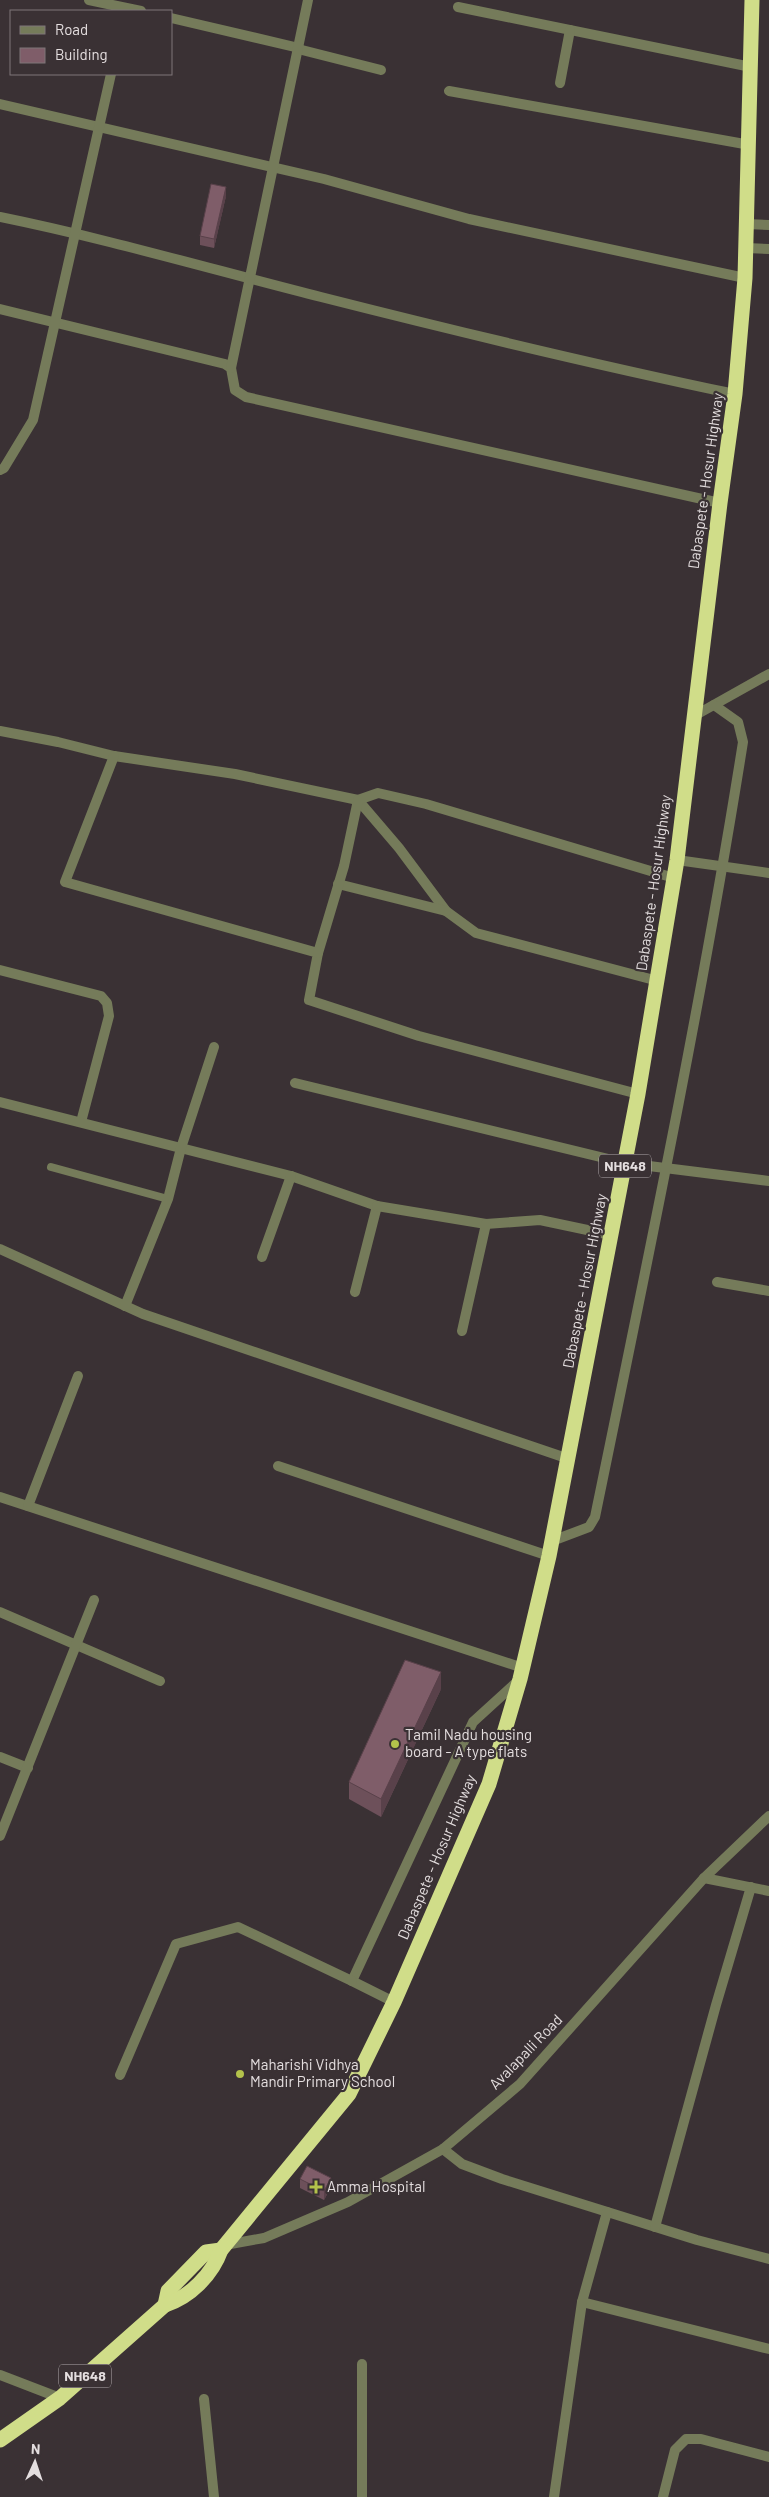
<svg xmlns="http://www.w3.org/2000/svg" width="769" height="2497" font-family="Barlow,sans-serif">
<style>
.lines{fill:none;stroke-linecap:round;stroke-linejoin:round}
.lane{stroke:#757b5a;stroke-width:8}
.street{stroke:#757b5a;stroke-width:10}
.highway{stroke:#d0dd89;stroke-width:15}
.wall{fill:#6d505a}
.shaded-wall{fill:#59414a}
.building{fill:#7f5d69;stroke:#59414a}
.poi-dot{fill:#b3c24b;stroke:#3a3134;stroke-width:2}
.labels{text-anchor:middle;stroke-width:4.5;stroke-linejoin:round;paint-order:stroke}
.shield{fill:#3a3134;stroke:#b1aaac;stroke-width:1}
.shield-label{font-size:14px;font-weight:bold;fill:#e4dedf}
.street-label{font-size:15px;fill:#e4dedf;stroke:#3a3134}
.poi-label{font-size:15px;fill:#e4dedf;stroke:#3a3134;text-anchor:start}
</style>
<rect width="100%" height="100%" fill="#3a3134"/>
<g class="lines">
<path class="lane" d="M51,1167L168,1199"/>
<g class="street">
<path d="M89,0L141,11"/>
<path d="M458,7L751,67"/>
<path d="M171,18L299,48"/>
<path d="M298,49L381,70"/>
<path d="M560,83L570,30"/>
<path d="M449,91L750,145"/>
<path d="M0,104L324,179L469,219L745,278"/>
<path d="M0,217C108,239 214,270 321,297C459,332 596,365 735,394"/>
<path d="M746,224L769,225"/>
<path d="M746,248L769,249"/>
<path d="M0,309L225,364L231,368L235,390L246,397L720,503"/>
<path d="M231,368L308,0"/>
<path d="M0,470L4,468L33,420L111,74"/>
<path d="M694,716L769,674"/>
<path d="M0,731L58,742L114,756L235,774L358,800L399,848L446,911L476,933L658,981"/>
<path d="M114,756L65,882L318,953L309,1000L419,1036L638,1094"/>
<path d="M677,860L769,873"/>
<path d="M338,884L446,911"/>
<path d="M318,953L344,866L358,800L378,793L426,804L674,878"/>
<path d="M0,970L101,996L107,1003L109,1016L81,1122"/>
<path d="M295,1083L625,1163L769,1181"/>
<path d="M0,1102L291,1176L377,1206L355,1292"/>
<path d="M377,1206L486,1224L540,1220L611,1235"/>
<path d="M0,1249L143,1314L569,1459"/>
<path d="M262,1257L291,1176"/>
<path d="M717,1282L769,1291"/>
<path d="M125,1306L168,1199L181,1148L214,1047"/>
<path d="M462,1331L486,1224"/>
<path d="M278,1466L549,1556"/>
<path d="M0,1497L523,1668"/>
<path d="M28,1506L78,1376"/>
<path d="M552,1541L589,1527L595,1517C648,1259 702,1001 743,742L738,722L714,705"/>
<path d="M0,1612L160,1681"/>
<path d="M0,1757L28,1768"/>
<path d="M0,1836L94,1600"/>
<path d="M704,1878L769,1891"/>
<path d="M394,2002L352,1981L473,1722L518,1681"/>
<path d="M120,2075L176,1944L238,1927L352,1981"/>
<path d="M443,2149L462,2164L502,2179L697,2240L769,2259"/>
<path d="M655,2227L716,2005L751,1887"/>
<path d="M225,2245L264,2238L348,2202L443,2149L520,2084L704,1878L769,1816"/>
<path d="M582,2302L769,2349"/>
<path d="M0,2375L60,2398"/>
<path d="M204,2399L214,2497"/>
<path d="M362,2497V2364"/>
<path d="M554,2497L582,2302L607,2212"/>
<path d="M663,2497L675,2450L686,2439H701L769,2457"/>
</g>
<g class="highway">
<path d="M165,2305L168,2291L206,2252L221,2250"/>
<path d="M0,2440L60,2398L165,2305C190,2297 212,2275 221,2250L349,2094L394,2002L489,1784L520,1679L549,1556L638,1094L677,860L720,503L735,394L745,278L752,0"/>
</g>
</g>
<g class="wall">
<path d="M226,196L214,248L200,245V236Z"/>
<path d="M441,1689L381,1817L349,1799V1782Z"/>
<path d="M300,2179L331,2187L324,2200L300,2188Z"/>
</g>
<g class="shaded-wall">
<path d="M226,187V196L214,248V239Z"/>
<path d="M441,1672V1689L381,1817V1799Z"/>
<path d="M331,2178V2187L324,2200V2191Z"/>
</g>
<g class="building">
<path d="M211,184L226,187L214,239L200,236Z"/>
<path d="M405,1660L441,1672L381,1799L349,1782Z"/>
<path d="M307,2166L331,2178L324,2191L300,2179Z"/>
</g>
<g class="poi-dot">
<circle cx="395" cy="1744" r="5"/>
<circle cx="240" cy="2074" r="5"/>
<path d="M313.5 2179.5h5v5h5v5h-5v5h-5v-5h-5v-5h5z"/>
</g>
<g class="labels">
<g class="shield">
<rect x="599" y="1154.5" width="52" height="23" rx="4"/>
<rect x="59" y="2364.5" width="52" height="23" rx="4"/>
</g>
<g class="shield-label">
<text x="625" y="1171">NH648</text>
<text x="85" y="2381">NH648</text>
</g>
<g class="street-label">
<text transform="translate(706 481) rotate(-82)" y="5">Dabaspete - Hosur Highway</text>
<text transform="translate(654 883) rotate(-82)" y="5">Dabaspete - Hosur Highway</text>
<text transform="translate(585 1281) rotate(-79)" y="5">Dabaspete - Hosur Highway</text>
<text transform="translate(437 1857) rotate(-67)" y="5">Dabaspete - Hosur Highway</text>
<text transform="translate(526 2052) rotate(-46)" y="5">Avalapalli Road</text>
</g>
<g class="poi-label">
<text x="405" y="1740">Tamil Nadu housing<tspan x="405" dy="17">board - A type flats</tspan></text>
<text x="250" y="2070">Maharishi Vidhya<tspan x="250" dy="17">Mandir Primary School</tspan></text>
<text x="327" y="2192">Amma Hospital</text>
</g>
</g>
<rect x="10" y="10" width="162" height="65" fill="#3a3134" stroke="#7e7678"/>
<rect x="20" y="26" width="25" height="8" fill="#757b5a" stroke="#7e7678"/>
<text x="55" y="35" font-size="15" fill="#e4dedf">Road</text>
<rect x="20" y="48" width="25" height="15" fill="#7f5d69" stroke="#7e7678"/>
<text x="55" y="60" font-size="15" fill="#e4dedf">Building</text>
<g transform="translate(35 2462) rotate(3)" stroke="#3a3134" stroke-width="4" paint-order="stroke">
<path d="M0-4L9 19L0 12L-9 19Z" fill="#e4dedf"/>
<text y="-8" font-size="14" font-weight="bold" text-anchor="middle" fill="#e4dedf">N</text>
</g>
</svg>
